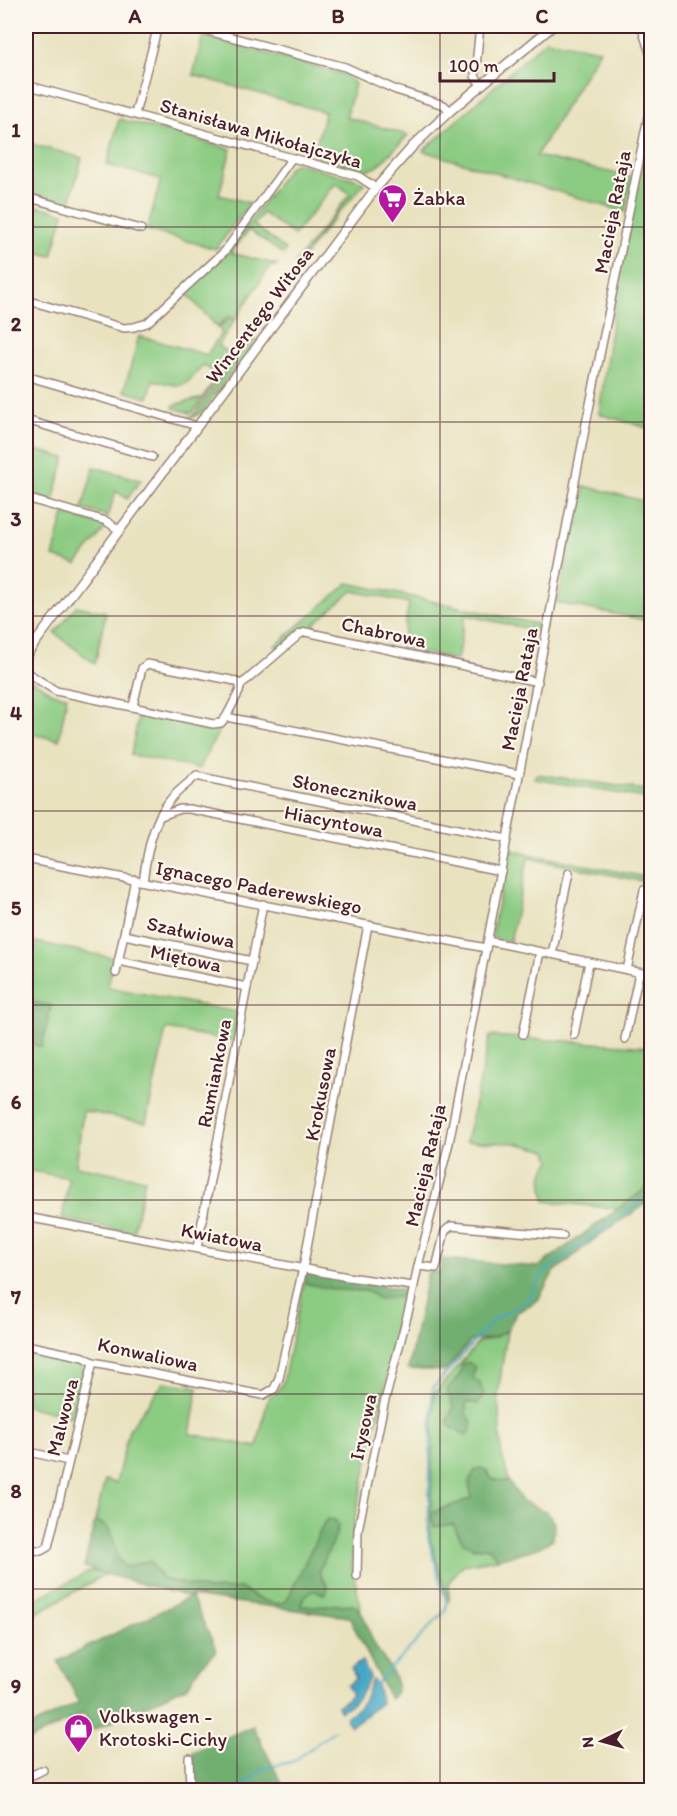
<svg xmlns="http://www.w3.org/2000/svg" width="677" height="1816" font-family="Itim,sans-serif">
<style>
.green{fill:#8bcb82;stroke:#6a7556;stroke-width:1.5}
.forest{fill:#70af70;stroke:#5d674e;stroke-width:1.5}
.water{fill:#45a7c5;stroke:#486378;stroke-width:1.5}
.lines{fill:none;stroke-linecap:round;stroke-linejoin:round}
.stream{stroke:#45a7c5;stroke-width:2}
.minor-casing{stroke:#998075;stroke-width:10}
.tertiary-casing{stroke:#998075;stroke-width:11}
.minor{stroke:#fff;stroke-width:7}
.tertiary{stroke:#fff;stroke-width:8}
.grid{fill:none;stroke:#4a1f2b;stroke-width:1.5;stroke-opacity:0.55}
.labels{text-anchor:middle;stroke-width:4.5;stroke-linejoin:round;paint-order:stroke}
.street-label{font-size:20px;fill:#4a1f2b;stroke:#fbf7ec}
.poi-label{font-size:20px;fill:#4a1f2b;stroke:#fbf7ec;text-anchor:start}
.neatline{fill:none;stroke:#4a1f2b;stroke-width:2}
.grid-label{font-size:20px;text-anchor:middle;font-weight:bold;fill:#4a1f2b}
</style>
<rect width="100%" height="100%" fill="#fbf7ec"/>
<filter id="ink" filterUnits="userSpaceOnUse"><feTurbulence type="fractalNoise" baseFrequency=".0167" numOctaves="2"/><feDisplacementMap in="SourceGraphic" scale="12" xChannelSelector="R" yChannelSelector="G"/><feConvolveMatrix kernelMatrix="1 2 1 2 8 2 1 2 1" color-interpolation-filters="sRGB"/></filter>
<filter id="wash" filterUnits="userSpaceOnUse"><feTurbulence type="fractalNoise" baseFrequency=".008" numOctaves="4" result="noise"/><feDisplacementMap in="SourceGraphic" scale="24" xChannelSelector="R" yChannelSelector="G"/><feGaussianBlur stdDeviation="1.35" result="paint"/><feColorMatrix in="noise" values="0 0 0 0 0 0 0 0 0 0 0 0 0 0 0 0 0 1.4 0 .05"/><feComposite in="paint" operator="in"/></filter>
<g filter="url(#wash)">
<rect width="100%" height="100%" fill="#e8e2bf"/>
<g class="green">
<path d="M203,36L346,75L355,84L346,117L408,135L377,167L366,170L313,156L325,112L193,75Z"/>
<path d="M546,40L600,50L536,156L632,177L625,212L423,151Z"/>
<path d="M651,115V429L599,414L616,294Z"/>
<path d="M119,119L231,149L219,195L250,203L216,249L147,230L161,179L107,165Z"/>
<path d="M28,143L82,158L69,205L26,193V153Z"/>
<path d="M297,163L358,180L364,184L324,230L298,265L295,263L350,194L336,183L294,235L263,213L254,225L286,250L283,254L249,230L231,253L278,265L275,267L271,265L235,320L229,316L217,327L187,294L180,301L178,299L228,252L290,166Z"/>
<path d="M37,206L64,213L52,256L26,250Z"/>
<path d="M230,318L234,321L218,346L232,355L249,331L252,333L193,412L190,413L173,408L174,405L202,398L218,375L203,365C182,390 185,388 153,380L148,398L124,391L139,336L207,355L222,332L218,328Z"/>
<path d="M251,338L256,340L202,412L194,417L188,418L194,415Z"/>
<path d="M26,447L65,458L53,501L26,494Z"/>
<path d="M94,467L141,480L127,499L116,491L107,518L104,515L82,509Z"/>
<path d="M585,486L651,503V621L557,603Z"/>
<path d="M64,514L107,526L77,564L53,557Z"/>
<path d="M348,583L546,626L543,632L465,615L457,660L401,648L409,603L352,591L314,624L315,630L302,629L279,648L275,646Z"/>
<path d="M76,606L106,612L95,664L55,633Z"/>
<path d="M32,680L52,693L67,696L59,740L26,733V681L29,683Z"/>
<path d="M139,713H140L220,729L199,769L131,755Z"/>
<path d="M536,774L651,791V799L535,779Z"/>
<path d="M509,844L514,851L651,878V883L528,858L510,942L496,940L492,933Z"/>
<path d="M26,940L114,958L108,987L237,1012L234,1041L166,1029L146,1123L83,1111L76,1166L145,1179L133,1233L62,1219L69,1178L26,1170V1043L42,1046L51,1006L26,1001Z"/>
<path d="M490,1036L651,1047V1185L618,1209L545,1201C543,1183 538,1175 551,1161L548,1151L515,1143L466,1142Z"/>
<path d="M304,1282L338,1290L368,1291L376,1297L406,1293L407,1290L354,1522L352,1566L361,1610C350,1600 317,1607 301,1606C301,1599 308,1592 315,1590L324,1594L328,1588L319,1571L338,1530L324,1523L289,1596L285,1602L278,1604L259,1599L240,1588L209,1590L162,1579L150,1561C139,1560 132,1570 122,1565C109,1549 120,1528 95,1521L105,1480L116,1483L129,1429L164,1382L198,1387L190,1434L257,1447L268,1398L277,1392L283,1382Z"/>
<path d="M507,1331L498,1395L501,1450L509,1482L491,1479L486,1470L480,1468L475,1470L469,1483L472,1498L453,1524L472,1548H489L498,1559L463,1565L449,1582V1602L430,1539L434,1394L479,1342L493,1338Z"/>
<path d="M26,1352L79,1363L83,1372L72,1417L26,1406Z"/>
<path d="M90,1571L106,1574L26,1619V1604Z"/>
</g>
<g class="forest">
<path d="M26,1001L51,1005L42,1047L26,1043Z"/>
<path d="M651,1185V1200L597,1237L553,1273L538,1300L516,1313L507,1331L493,1338L471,1341L445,1371L408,1369L428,1271L440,1272L442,1259L538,1267Z"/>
<path d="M306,1272L407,1290L401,1297L379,1299L368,1291L338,1290L308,1284L304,1282Z"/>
<path d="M468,1362L475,1367L473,1378L479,1382L484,1395L478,1404L468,1402L466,1403V1414L472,1422L470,1432L466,1435L449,1426L447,1422L453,1407L447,1390L460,1374L462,1365Z"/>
<path d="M480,1468L486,1470L492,1479L509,1482L522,1501L547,1512L554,1523L553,1539L538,1548L498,1559L489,1548C465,1548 463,1545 453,1524L434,1527L431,1513L472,1498L469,1483L475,1470Z"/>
<path d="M327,1519L335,1520L338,1525L336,1535L319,1571L328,1588L324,1594L315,1591C308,1592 301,1599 301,1606C314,1608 348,1601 357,1607C364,1611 369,1634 373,1641C378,1654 397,1674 397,1687C397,1692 392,1696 390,1699L349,1617L191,1596L217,1651L199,1668L188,1686L93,1730L84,1713L26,1742V1729L79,1702L58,1661L190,1597L91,1570L92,1569L84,1567L95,1521C123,1529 107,1555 126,1567L150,1561L162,1579L209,1590L240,1588L259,1599L278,1604L285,1602L289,1596L324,1523Z"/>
<path d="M253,1726L285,1790H194L193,1752Z"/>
</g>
<g class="water">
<path d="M362,1661L370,1677L358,1699L341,1711L338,1706L352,1695L347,1686L356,1678L351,1669Z"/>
<path d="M372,1680L377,1685L381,1703L351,1726L345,1718L362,1704Z"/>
</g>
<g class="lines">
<g class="stream">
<path d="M376,1684L445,1611L447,1604L428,1538L432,1393L434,1387L493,1320L529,1300L543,1273L652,1192"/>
<path d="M239,1790L262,1769L294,1761L335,1730"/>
</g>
</g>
</g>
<g filter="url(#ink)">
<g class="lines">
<defs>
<g id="minor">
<path d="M189,26L345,67L396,90L444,105L450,111"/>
<path d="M480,26L475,76L481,85"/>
<path d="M641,26L652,59"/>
<path d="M26,85L358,176L376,188"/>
<path d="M135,114L158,26"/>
<path d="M26,197L141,229"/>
<path d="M26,300L124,328L134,327L147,323L225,251L292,158"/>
<path d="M26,376L197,426"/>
<path d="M26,420L152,457"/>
<path d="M26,498L106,521L119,530"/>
<path d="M26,672L56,691L213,724L221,723L226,717"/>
<path d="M241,684L239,692L226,717L519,774"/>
<path d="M133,706L142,668L147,664L231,680L241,684L248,679L300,634L306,632L538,682"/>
<path d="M196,776L507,839"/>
<path d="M161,816L180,809H189L501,871"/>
<path d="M26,859L486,948"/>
<path d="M143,881C147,854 152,822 170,800C177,791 189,783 197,775"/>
<path d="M124,935L252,961"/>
<path d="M488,941L652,975"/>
<path d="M552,954L569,873"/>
<path d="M118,961L247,987"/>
<path d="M627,970L644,890"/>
<path d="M116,973L135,879"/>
<path d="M523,1034L540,952"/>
<path d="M574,1035L589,962"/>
<path d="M625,1039L639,973"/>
<path d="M26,1217L348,1277L413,1286"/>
<path d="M197,1248L263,904"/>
<path d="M418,1266L436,1268L445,1231L451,1226L563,1236"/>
<path d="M26,1345L84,1357L93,1362L263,1395L274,1389L279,1378L303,1268L368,925"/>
<path d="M26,1451L68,1461"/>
<path d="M26,1548L41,1551L48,1547L93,1362"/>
<path d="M357,1576L358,1530L384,1404L410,1305L418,1266L449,1143L586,424L652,97"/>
<path d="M189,1758L190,1790"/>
<path d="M26,1778L43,1770"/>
</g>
<path id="tertiary" d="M26,655L376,188L413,146L450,111L553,26"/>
</defs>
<use href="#minor" class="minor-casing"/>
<use href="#tertiary" class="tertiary-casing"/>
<use href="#minor" class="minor"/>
<use href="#tertiary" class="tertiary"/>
</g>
</g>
<path class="grid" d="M237,26V1790M440,26V1790M26,227H652M26,422H652M26,616H652M26,811H652M26,1005H652M26,1200H652M26,1394H652M26,1589H652"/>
<defs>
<symbol id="supermarket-pin" viewBox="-11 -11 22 30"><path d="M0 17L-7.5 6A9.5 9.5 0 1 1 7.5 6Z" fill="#b5179e" stroke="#fbf7ec"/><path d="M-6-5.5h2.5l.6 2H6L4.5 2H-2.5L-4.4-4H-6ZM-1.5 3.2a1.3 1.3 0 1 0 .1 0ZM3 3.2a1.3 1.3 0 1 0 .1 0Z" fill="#fff"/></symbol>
<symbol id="shop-pin" viewBox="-11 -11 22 30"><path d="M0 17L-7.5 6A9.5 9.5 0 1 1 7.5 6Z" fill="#b5179e" stroke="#fbf7ec"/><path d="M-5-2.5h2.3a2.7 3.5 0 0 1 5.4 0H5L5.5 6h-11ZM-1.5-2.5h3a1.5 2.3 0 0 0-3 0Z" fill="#fff"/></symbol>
</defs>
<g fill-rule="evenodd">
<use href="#supermarket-pin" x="376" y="182" width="33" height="45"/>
<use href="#shop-pin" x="62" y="1712" width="33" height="45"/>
</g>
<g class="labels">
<g class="street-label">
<text transform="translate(261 133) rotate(16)" y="7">Stanisława Mikołajczyka</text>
<text transform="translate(612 212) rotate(-79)" y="7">Macieja Rataja</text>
<text transform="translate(259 315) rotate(-53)" y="7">Wincentego Witosa</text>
<text transform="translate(384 632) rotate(12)" y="7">Chabrowa</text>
<text transform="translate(519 689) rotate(-79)" y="7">Macieja Rataja</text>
<text transform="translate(355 792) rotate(11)" y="7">Słonecznikowa</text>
<text transform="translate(334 821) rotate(11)" y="7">Hiacyntowa</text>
<text transform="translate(259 887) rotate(11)" y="7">Ignacego Paderewskiego</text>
<text transform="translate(191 932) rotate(12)" y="7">Szałwiowa</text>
<text transform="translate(186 958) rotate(12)" y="7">Miętowa</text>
<text transform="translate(214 1073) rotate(-79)" y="7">Rumiankowa</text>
<text transform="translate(320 1094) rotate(-79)" y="7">Krokusowa</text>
<text transform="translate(425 1165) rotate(-77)" y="7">Macieja Rataja</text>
<text transform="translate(222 1237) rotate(11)" y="7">Kwiatowa</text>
<text transform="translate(148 1354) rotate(12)" y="7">Konwaliowa</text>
<text transform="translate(62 1417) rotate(-76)" y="7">Malwowa</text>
<text transform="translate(363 1427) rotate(-78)" y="7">Irysowa</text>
</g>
<g class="poi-label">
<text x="413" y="205">Żabka</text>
<text x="99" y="1723">Volkswagen -<tspan x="99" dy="23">Krotoski-Cichy</tspan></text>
</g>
</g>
<rect width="677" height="1816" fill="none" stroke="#fbf7ec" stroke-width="66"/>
<g transform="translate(602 1741) rotate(265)" stroke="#fbf7ec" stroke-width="4.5" paint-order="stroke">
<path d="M0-4.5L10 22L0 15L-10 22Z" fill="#4a1f2b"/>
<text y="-9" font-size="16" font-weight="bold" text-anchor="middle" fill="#4a1f2b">N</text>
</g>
<path d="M440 72v9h114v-9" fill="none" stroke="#4a1f2b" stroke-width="3"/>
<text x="449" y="72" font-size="18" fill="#4a1f2b" stroke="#fbf7ec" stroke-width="4.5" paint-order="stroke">100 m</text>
<rect x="33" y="33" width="611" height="1750" class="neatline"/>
<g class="grid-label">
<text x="135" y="23">A</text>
<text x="338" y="23">B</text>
<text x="542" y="23">C</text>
<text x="16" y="137">1</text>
<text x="16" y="331">2</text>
<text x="16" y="526">3</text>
<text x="16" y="720">4</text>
<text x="16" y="915">5</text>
<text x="16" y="1109">6</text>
<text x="16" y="1304">7</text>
<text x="16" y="1498">8</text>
<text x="16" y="1693">9</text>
</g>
</svg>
